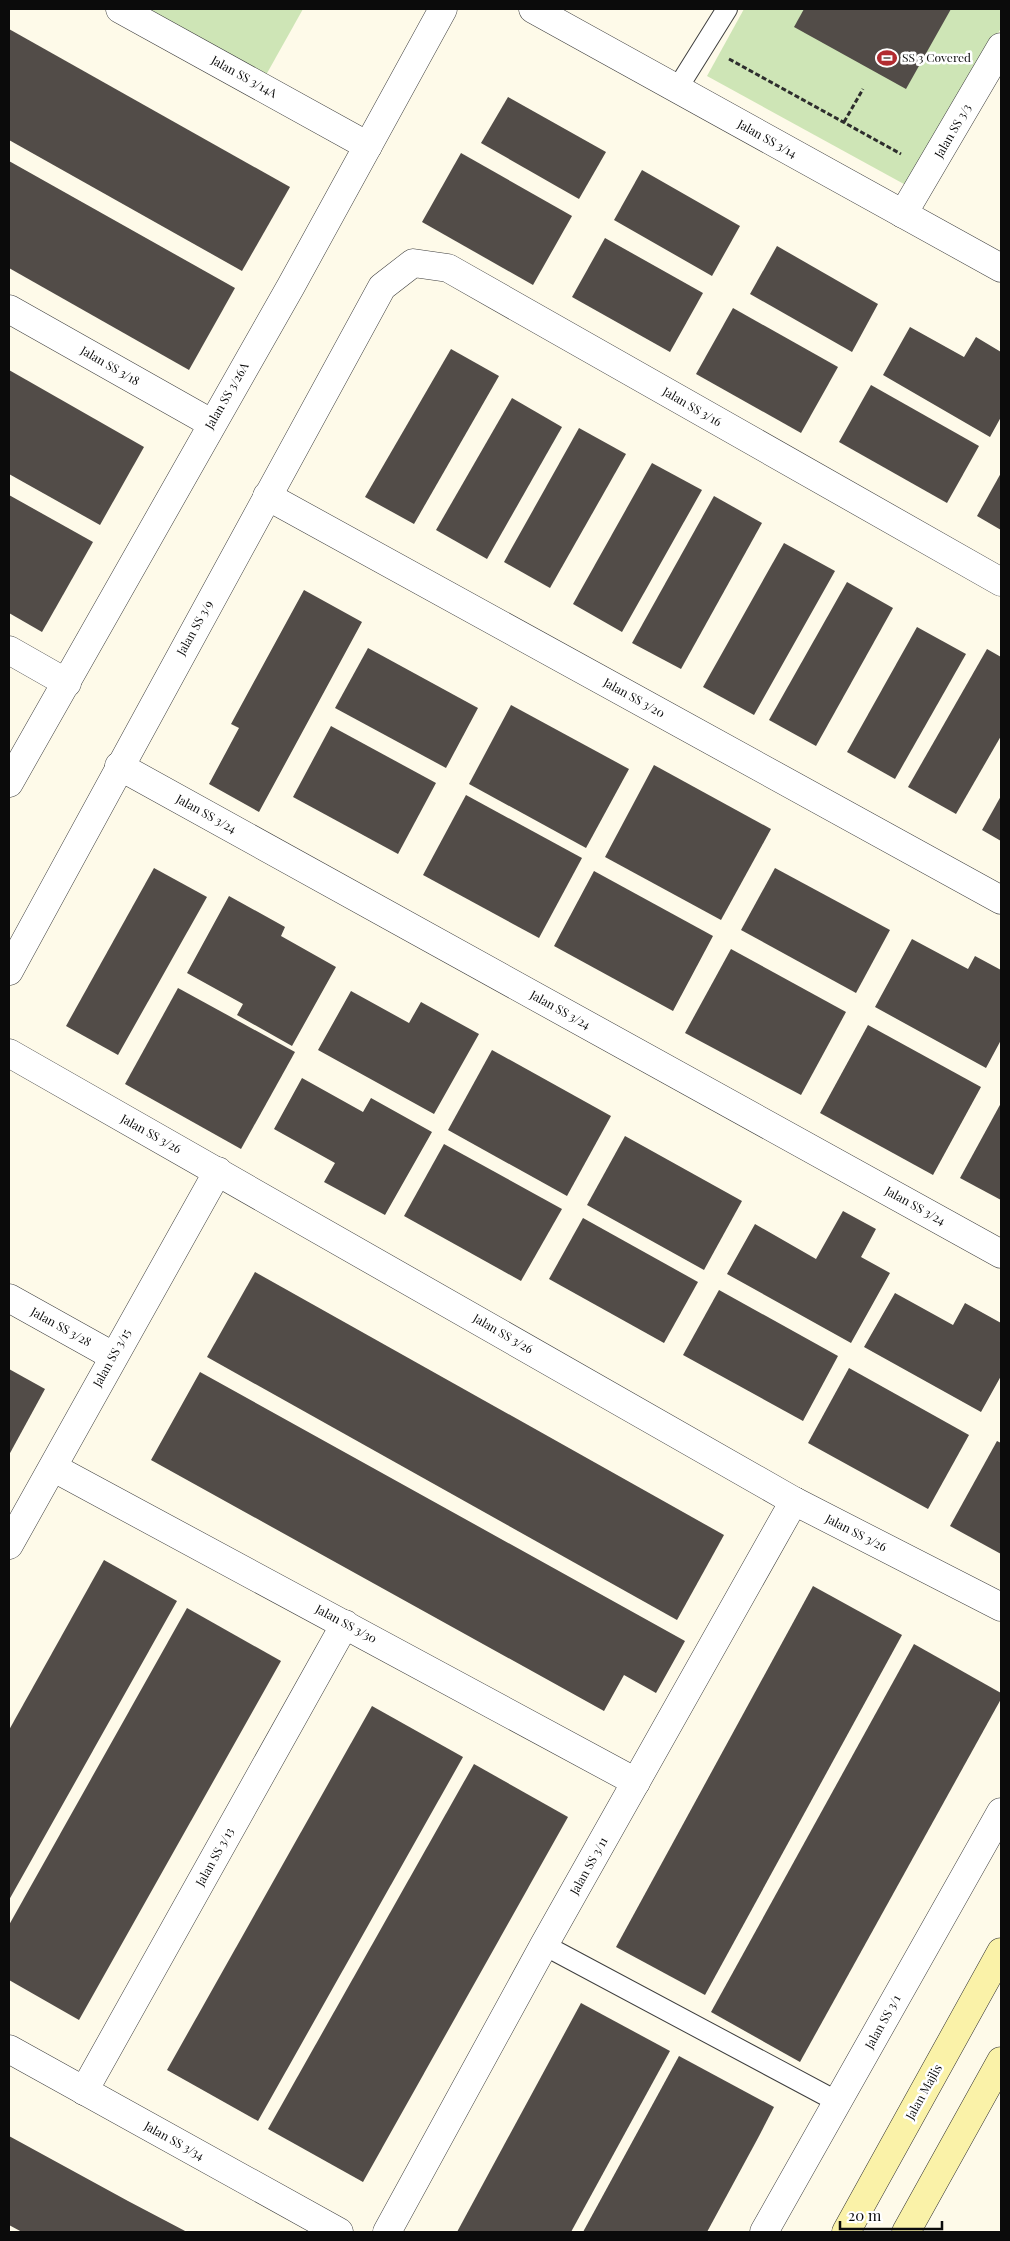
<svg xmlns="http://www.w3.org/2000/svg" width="1010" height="2241" font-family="'Playfair Display',serif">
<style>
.green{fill:#cee5b6}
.building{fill:#524c48}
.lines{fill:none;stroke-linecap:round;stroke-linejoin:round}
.service-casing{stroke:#3e3e3e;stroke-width:22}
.minor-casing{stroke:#3e3e3e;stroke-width:29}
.tertiary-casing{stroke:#3e3e3e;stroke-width:29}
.secondary-casing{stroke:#2d2d2d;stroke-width:29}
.path{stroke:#2d2d2d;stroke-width:3;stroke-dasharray:5 2.5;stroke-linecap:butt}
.service{stroke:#fff;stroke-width:20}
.minor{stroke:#fff;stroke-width:28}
.tertiary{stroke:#fff;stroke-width:28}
.secondary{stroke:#faf2a8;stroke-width:28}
.labels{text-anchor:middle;stroke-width:5;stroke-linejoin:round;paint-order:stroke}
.poi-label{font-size:12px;fill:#0b0b0b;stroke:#fff;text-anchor:start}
.street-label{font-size:12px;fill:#0b0b0b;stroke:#fff}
</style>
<rect width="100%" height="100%" fill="#fefae9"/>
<g class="green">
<path d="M146,9H303L266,75Z"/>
<path d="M744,9H1001V28L913,189L707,76Z"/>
</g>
<g class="building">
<path d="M804,9H951L906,89L794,27Z"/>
<path d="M9,29L290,187L242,271L9,140Z"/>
<path d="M508,97L606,152L579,199L481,143Z"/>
<path d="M461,153L572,216L533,285L422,222Z"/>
<path d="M9,161L235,288L189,370L9,268Z"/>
<path d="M642,170L740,226L712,276L614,220Z"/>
<path d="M605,238L703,293L670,352L572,297Z"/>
<path d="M777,246L878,304L852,352L750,294Z"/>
<path d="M733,308L838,367L801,433L696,374Z"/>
<path d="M910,327L964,357L976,337L1001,352V417L990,437L883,375Z"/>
<path d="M451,349L499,376L414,524L365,497Z"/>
<path d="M9,370L144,447L100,525L9,474Z"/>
<path d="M871,385L979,446L947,503L839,442Z"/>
<path d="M512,398L562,427L487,559L436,530Z"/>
<path d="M579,428L626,454L550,588L504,562Z"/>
<path d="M652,463L702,490L622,632L573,604Z"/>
<path d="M1001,473V530L977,516Z"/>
<path d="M9,495L93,542L42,632L9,613Z"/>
<path d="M714,496L762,523L681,669L632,643Z"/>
<path d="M784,543L835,571L754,715L703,687Z"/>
<path d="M847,582L893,608L816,746L769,720Z"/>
<path d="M304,590L362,622L259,812L209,784L239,728L231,724Z"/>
<path d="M917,627L966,654L895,779L847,752Z"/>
<path d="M368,648L478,708L446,768L335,708Z"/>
<path d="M987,649L1001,657V736L956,814L908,787Z"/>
<path d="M511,705L629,769L586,848L469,784Z"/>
<path d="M331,726L436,783L398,854L293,797Z"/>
<path d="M654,765L771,829L721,920L605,857Z"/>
<path d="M466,795L582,858L539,938L423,875Z"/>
<path d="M1001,796V841L982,830Z"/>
<path d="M154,868L207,897L118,1055L66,1026Z"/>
<path d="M775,868L890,930L856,993L741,930Z"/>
<path d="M594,871L713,936L673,1011L554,946Z"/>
<path d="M229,896L285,927L281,936L336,967L292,1046L237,1015L243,1004L187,973Z"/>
<path d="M912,939L968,969L975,956L1001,970V1040L986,1068L875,1007Z"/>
<path d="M731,949L846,1012L801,1095L685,1033Z"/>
<path d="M178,988L295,1052L241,1149L125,1084Z"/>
<path d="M351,991L409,1023L421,1002L479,1034L434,1114L318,1050Z"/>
<path d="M868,1025L981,1087L933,1175L820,1113Z"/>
<path d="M492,1050L611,1116L567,1196L448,1130Z"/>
<path d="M302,1078L363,1112L371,1098L432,1132L385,1215L324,1182L335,1163L274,1129Z"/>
<path d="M1001,1103V1200L960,1178Z"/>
<path d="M625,1136L742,1201L704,1270L587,1205Z"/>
<path d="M444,1144L562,1209L521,1281L404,1216Z"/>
<path d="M843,1211L876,1229L861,1257L890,1273L851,1343L727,1274L755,1224L816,1259Z"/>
<path d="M583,1218L698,1282L664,1343L549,1279Z"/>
<path d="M255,1272L724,1535L677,1620L207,1357Z"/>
<path d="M719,1290L838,1356L803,1421L683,1355Z"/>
<path d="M895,1293L953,1325L965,1303L1001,1323V1376L981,1412L864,1347Z"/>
<path d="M849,1368L969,1435L928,1509L808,1443Z"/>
<path d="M9,1369L45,1389L9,1455Z"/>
<path d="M200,1372L685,1641L656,1693L624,1675L604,1711L151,1460Z"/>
<path d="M997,1441L1001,1443V1554L950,1526Z"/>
<path d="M104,1560L177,1601L9,1900V1730Z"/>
<path d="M813,1586L902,1635L705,1995L616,1947Z"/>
<path d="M187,1608L281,1661L79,2020L9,1980V1925Z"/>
<path d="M914,1644L1001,1693V1699L800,2062L711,2012Z"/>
<path d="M372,1706L463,1757L258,2121L167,2070Z"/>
<path d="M474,1764L568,1817L363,2182L268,2129Z"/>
<path d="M581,2003L670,2051L571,2232H457Z"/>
<path d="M679,2056L774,2107L758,2138L707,2232H583Z"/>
<path d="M9,2136L128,2201L187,2232H22L9,2225Z"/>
</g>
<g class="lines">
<defs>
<g id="service">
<path d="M677,89L727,9"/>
<path d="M544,1945L838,2102"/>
</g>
<g id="minor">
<path d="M120,9L368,146"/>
<path d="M903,214L1001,47"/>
<path d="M9,309L211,423"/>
<path d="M267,496L1001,900"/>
<path d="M9,650L67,683"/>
<path d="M119,766L1001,1254"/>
<path d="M9,783L291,286L443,9"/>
<path d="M9,971L382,287L413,263L448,268L1001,582"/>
<path d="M9,1053L794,1501L1001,1607"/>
<path d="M9,1298L113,1356"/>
<path d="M54,1468L636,1782"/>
<path d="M9,1545L218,1171"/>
<path d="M9,2049L339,2232"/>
<path d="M84,2091L345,1624"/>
<path d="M387,2232L544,1945L794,1501"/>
<path d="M764,2232L1001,1812"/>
</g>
<path id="tertiary" d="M533,9L1001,268"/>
<g id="secondary">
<path d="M846,2232L1001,1952"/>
<path d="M906,2232L1001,2061"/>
</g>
</defs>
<use href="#service" class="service-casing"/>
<use href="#minor" class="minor-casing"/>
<use href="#tertiary" class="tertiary-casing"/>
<use href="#secondary" class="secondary-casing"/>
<g class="path">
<path d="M729,59L901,154"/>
<path d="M844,122L863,89"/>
</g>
<use href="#service" class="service"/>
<use href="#minor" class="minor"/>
<use href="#tertiary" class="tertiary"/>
<use href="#secondary" class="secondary"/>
</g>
<defs>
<symbol id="stadium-bare" viewBox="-9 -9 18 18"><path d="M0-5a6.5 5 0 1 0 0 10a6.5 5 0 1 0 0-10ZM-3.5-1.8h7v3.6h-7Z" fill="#b22b30" stroke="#fff" stroke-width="2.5" paint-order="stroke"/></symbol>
</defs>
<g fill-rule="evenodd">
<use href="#stadium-bare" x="873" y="44" width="28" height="28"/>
</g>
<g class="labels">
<g class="poi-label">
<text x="902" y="62">SS 3 Covered</text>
</g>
<g class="street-label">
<text transform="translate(244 77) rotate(29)" y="4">Jalan SS 3/14A</text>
<text transform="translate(953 131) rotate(-60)" y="4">Jalan SS 3/3</text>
<text transform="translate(767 139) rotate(29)" y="4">Jalan SS 3/14</text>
<text transform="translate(110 366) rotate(30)" y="4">Jalan SS 3/18</text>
<text transform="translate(227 396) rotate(-60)" y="4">Jalan SS 3/26A</text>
<text transform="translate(692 407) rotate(30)" y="4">Jalan SS 3/16</text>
<text transform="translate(195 628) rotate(-61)" y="4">Jalan SS 3/9</text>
<text transform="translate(634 698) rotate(29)" y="4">Jalan SS 3/20</text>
<text transform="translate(206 814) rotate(29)" y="4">Jalan SS 3/24</text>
<text transform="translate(560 1010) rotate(29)" y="4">Jalan SS 3/24</text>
<text transform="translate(151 1134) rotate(29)" y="4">Jalan SS 3/26</text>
<text transform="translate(915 1206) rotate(29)" y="4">Jalan SS 3/24</text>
<text transform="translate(61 1327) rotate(29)" y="4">Jalan SS 3/28</text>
<text transform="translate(503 1334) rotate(30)" y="4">Jalan SS 3/26</text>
<text transform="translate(112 1358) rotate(-61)" y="4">Jalan SS 3/15</text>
<text transform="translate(856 1533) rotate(27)" y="4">Jalan SS 3/26</text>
<text transform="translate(346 1624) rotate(28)" y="4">Jalan SS 3/30</text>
<text transform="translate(215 1857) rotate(-61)" y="4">Jalan SS 3/13</text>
<text transform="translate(589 1866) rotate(-61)" y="4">Jalan SS 3/11</text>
<text transform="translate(883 2022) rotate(-61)" y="4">Jalan SS 3/1</text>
<text transform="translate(924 2092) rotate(-61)" y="4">Jalan Majlis</text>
<text transform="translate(174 2141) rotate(29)" y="4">Jalan SS 3/34</text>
</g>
</g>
<rect width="1010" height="2241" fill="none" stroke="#0b0b0b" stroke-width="20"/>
<path d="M840 2221v8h102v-8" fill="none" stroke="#0b0b0b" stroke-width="2.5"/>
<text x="848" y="2221" font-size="15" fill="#0b0b0b" stroke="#ffffff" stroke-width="4" paint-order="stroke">20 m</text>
</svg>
